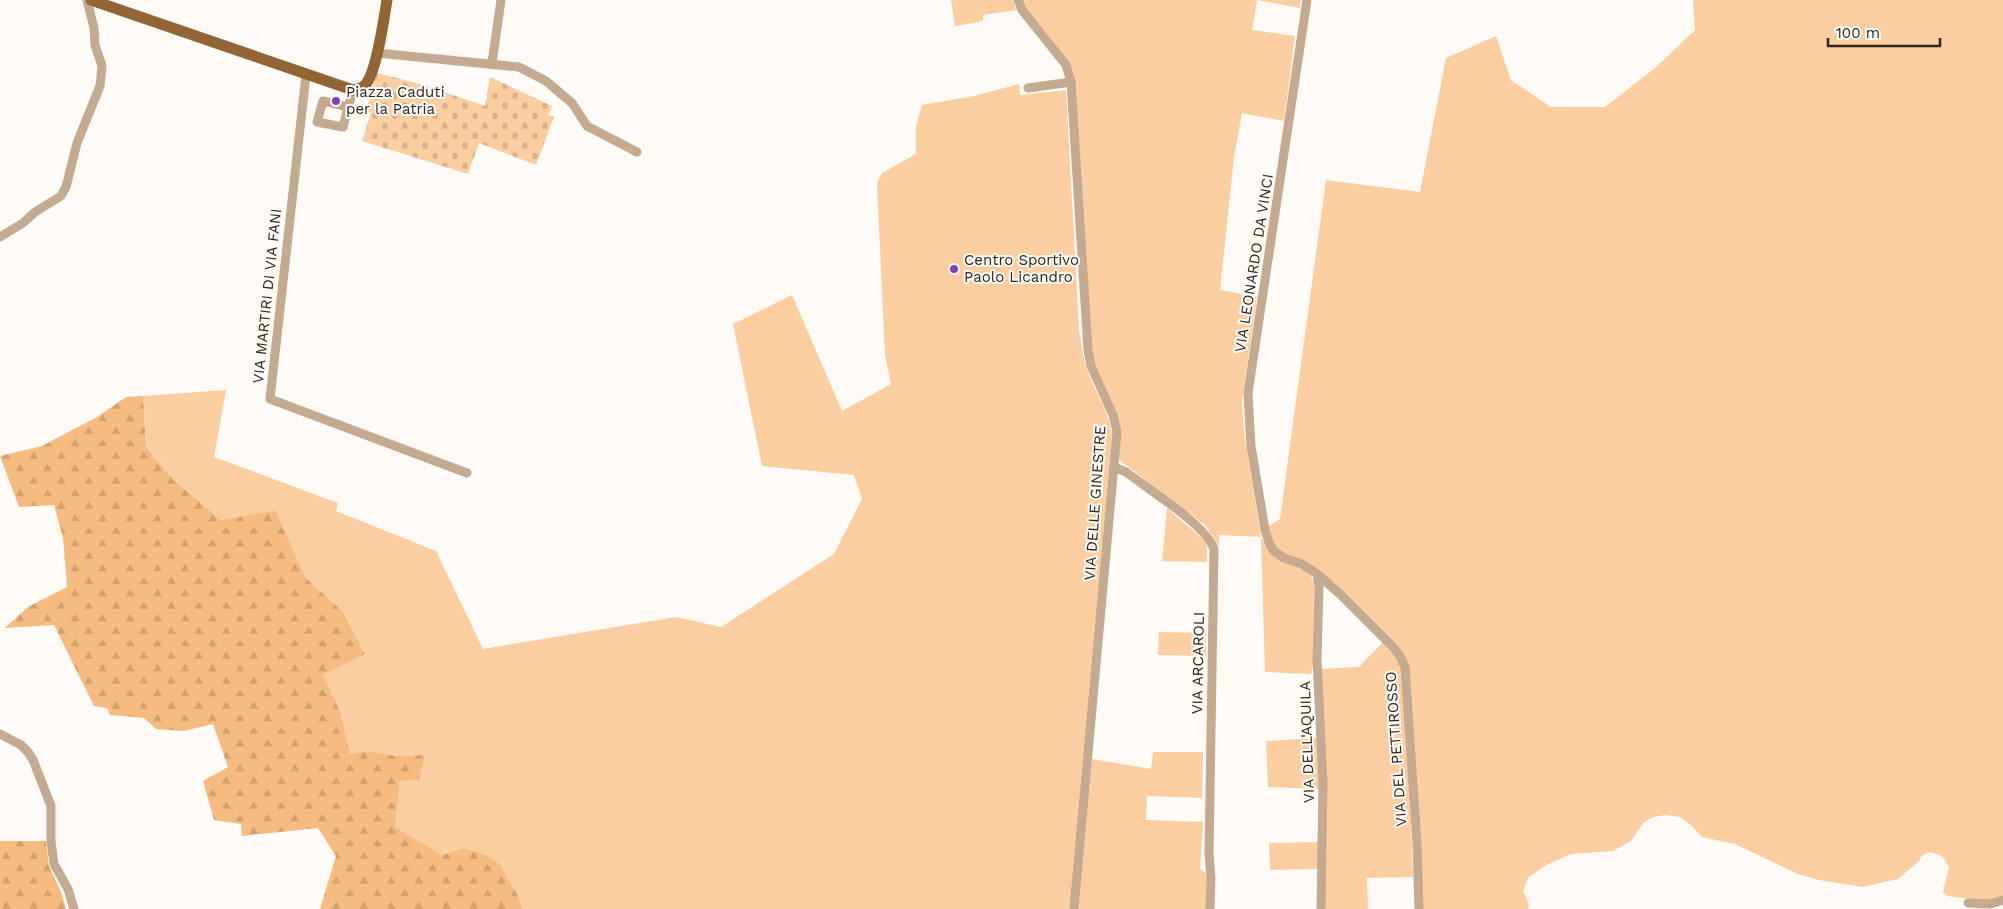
<svg xmlns="http://www.w3.org/2000/svg" width="2003" height="909" font-family="'Work Sans',sans-serif">
<style>
.grass{fill:#fbcea2}
.forest{fill:url(#forest-firs)}
.cemetery{fill:url(#cemetery-stones)}
.lines{fill:none;stroke-linecap:round;stroke-linejoin:round}
.minor{stroke:#c3aa91;stroke-width:9}
.major{stroke:#926536;stroke-width:11}
.poi-dot{fill:#7d42b8;stroke:#fefaf6;stroke-width:2}
.labels{text-anchor:middle;stroke-width:4;stroke-linejoin:round;paint-order:stroke}
.poi-label{font-size:15px;fill:#2c251e;stroke:#fefaf6;text-anchor:start}
.street-label{font-size:15px;fill:#2c251e;stroke:#fefaf6}
</style>
<defs>
<pattern id="forest-firs" width="22" height="20" patternUnits="userSpaceOnUse" patternTransform="scale(1.25)"><rect width="22" height="20" fill="#f5bb80"/><path d="M5 1l3.5 6h-7zM16 11l3.5 6h-7z" fill="#d2a16e"/></pattern>
<pattern id="cemetery-stones" width="16" height="16" patternUnits="userSpaceOnUse" patternTransform="scale(1.25)"><rect width="16" height="16" fill="#fbcea2"/><path d="M2 7V4a2 2 0 0 1 4 0v3zM10 15v-3a2 2 0 0 1 4 0v3z" fill="#d7b18b"/></pattern>
</defs>
<rect width="100%" height="100%" fill="#fefaf6"/>
<g class="grass">
<path d="M951,0H1013L1016,10L983,15V21L955,26Z"/>
<path d="M1022,0H1257L1252,30L1295,36L1284,121L1242,113L1234,157L1220,290L1257,297L1242,401L1244,431L1261,537L1270,551L1309,573L1314,582L1313,666L1311,674L1265,672L1261,537L1219,535V546L1205,525L1119,460L1120,424L1094,365L1091,349L1074,79L1030,16Z"/>
<path d="M1258,0H1301L1300,8Z"/>
<path d="M1693,0H2003V896L2002,897L1985,901L1947,896L1943,892L1949,867L1943,857L1931,852L1922,855L1919,861L1898,879L1862,887L1819,880L1798,874L1735,844L1702,837L1692,826L1680,817L1666,815L1653,817L1643,823L1631,841L1613,851L1571,854L1546,865L1528,878L1523,891L1529,905L1528,909H1422L1408,669L1322,574L1287,555L1275,546L1267,527L1280,519L1326,180L1420,192L1446,58L1496,36L1511,80L1551,107H1605L1655,68L1695,30Z"/>
<path d="M1019,84L1020,95L1066,90L1079,329C1081,344 1083,358 1088,372C1095,393 1110,412 1112,435L1071,909H523L516,892L500,864L487,855L463,848L443,855L395,827L400,781L425,755L397,756L367,751L350,754L341,714L322,675L365,654L343,612L306,578L275,510L221,520L172,478L146,445L143,396L226,390L214,457L338,503L336,511L436,551L483,649L676,617L721,627L834,554L862,499L854,475L762,466L733,324L792,295L842,411L891,384L885,355L877,183L882,173L916,154V126L922,105L974,96Z"/>
<path d="M1167,508L1205,541L1207,546V562L1162,561Z"/>
<path d="M1159,632L1206,633V656L1158,655Z"/>
<path d="M1383,642L1395,655L1402,668L1410,790L1413,877L1367,878L1368,909H1325L1320,669L1359,667Z"/>
<path d="M1317,738L1320,789L1268,787L1266,741Z"/>
<path d="M1153,752H1203L1202,798L1147,796L1146,820L1203,822L1200,869L1206,873L1207,909H1078L1092,759L1151,769Z"/>
<path d="M1319,842L1318,869L1270,870L1269,843Z"/>
</g>
<g class="forest">
<path d="M143,396L146,446L172,478L221,520L275,510L306,578L343,612L365,654L323,675L341,714L350,754L367,751L397,756L425,755L419,779L400,781L395,827L443,855L463,848L487,855L500,864L516,892L523,909H320L336,856L318,828L242,836L241,824L214,820L203,781L228,767L213,724L183,731L156,729L144,718L110,715L107,708L94,706L54,625L5,628L28,607L67,587L63,538L54,505L19,507L0,456L42,446L97,417L126,397Z"/>
<path d="M0,841H46L49,866L61,892L66,909H0Z"/>
</g>
<path class="cemetery" d="M377,73L420,84L485,106L490,77L552,106L548,115L554,117L536,165L479,143L468,174L362,141L371,113L366,110Z"/>
<g class="lines">
<g class="minor">
<path d="M1018,0L1022,10L1066,65L1071,82L1088,350L1091,366L1113,415L1117,431L1074,909"/>
<path d="M1307,0L1248,393L1251,446L1265,530L1270,545L1274,551L1284,558L1302,564L1317,574L1340,594L1393,647L1400,656L1405,667L1417,843L1419,909"/>
<path d="M377,53L519,67L546,81L572,103L587,126L637,152"/>
<path d="M492,63L501,0"/>
<path d="M306,75L270,399L467,473"/>
<path d="M1028,88L1071,82"/>
<path d="M348,107L323,101L317,122L343,127L353,90"/>
<path d="M0,237L23,223L35,212L61,196L66,187L77,143L100,86L102,66L95,45L94,28L87,0"/>
<path d="M1114,467L1126,472C1148,489 1206,525 1214,549L1209,854L1211,878L1210,909"/>
<path d="M1317,574L1319,586L1317,659L1323,782L1321,909"/>
<path d="M0,734L21,745L28,752L33,760L51,806V841L54,864L68,889L74,909"/>
<path d="M1968,903L1990,904L2003,900"/>
</g>
<path class="major" d="M91,0L353,90C359,89 363,88 366,84C377,70 384,18 387,0"/>
</g>
<g class="poi-dot">
<circle cx="336" cy="101" r="5"/>
<circle cx="954" cy="269" r="5"/>
</g>
<g class="labels">
<g class="poi-label">
<text x="346" y="97">Piazza Caduti<tspan x="346" dy="17">per la Patria</tspan></text>
<text x="964" y="265">Centro Sportivo<tspan x="964" dy="17">Paolo Licandro</tspan></text>
</g>
<g class="street-label">
<text transform="translate(1254 263) rotate(-81)" y="5">VIA LEONARDO DA VINCI</text>
<text transform="translate(267 296) rotate(-84)" y="5">VIA MARTIRI DI VIA FANI</text>
<text transform="translate(1095 503) rotate(-86)" y="5">VIA DELLE GINESTRE</text>
<text transform="translate(1198 663) rotate(-89)" y="5">VIA ARCAROLI</text>
<text transform="translate(1307 742) rotate(-92)" y="5">VIA DELL'AQUILA</text>
<text transform="translate(1396 749) rotate(-94)" y="5">VIA DEL PETTIROSSO</text>
</g>
</g>
<path d="M1828 38v8h112v-8" fill="none" stroke="#2c251e" stroke-width="2.5"/>
<text x="1836" y="38" font-size="15" fill="#2c251e" stroke="#fefaf6" stroke-width="4" paint-order="stroke">100 m</text>
</svg>
